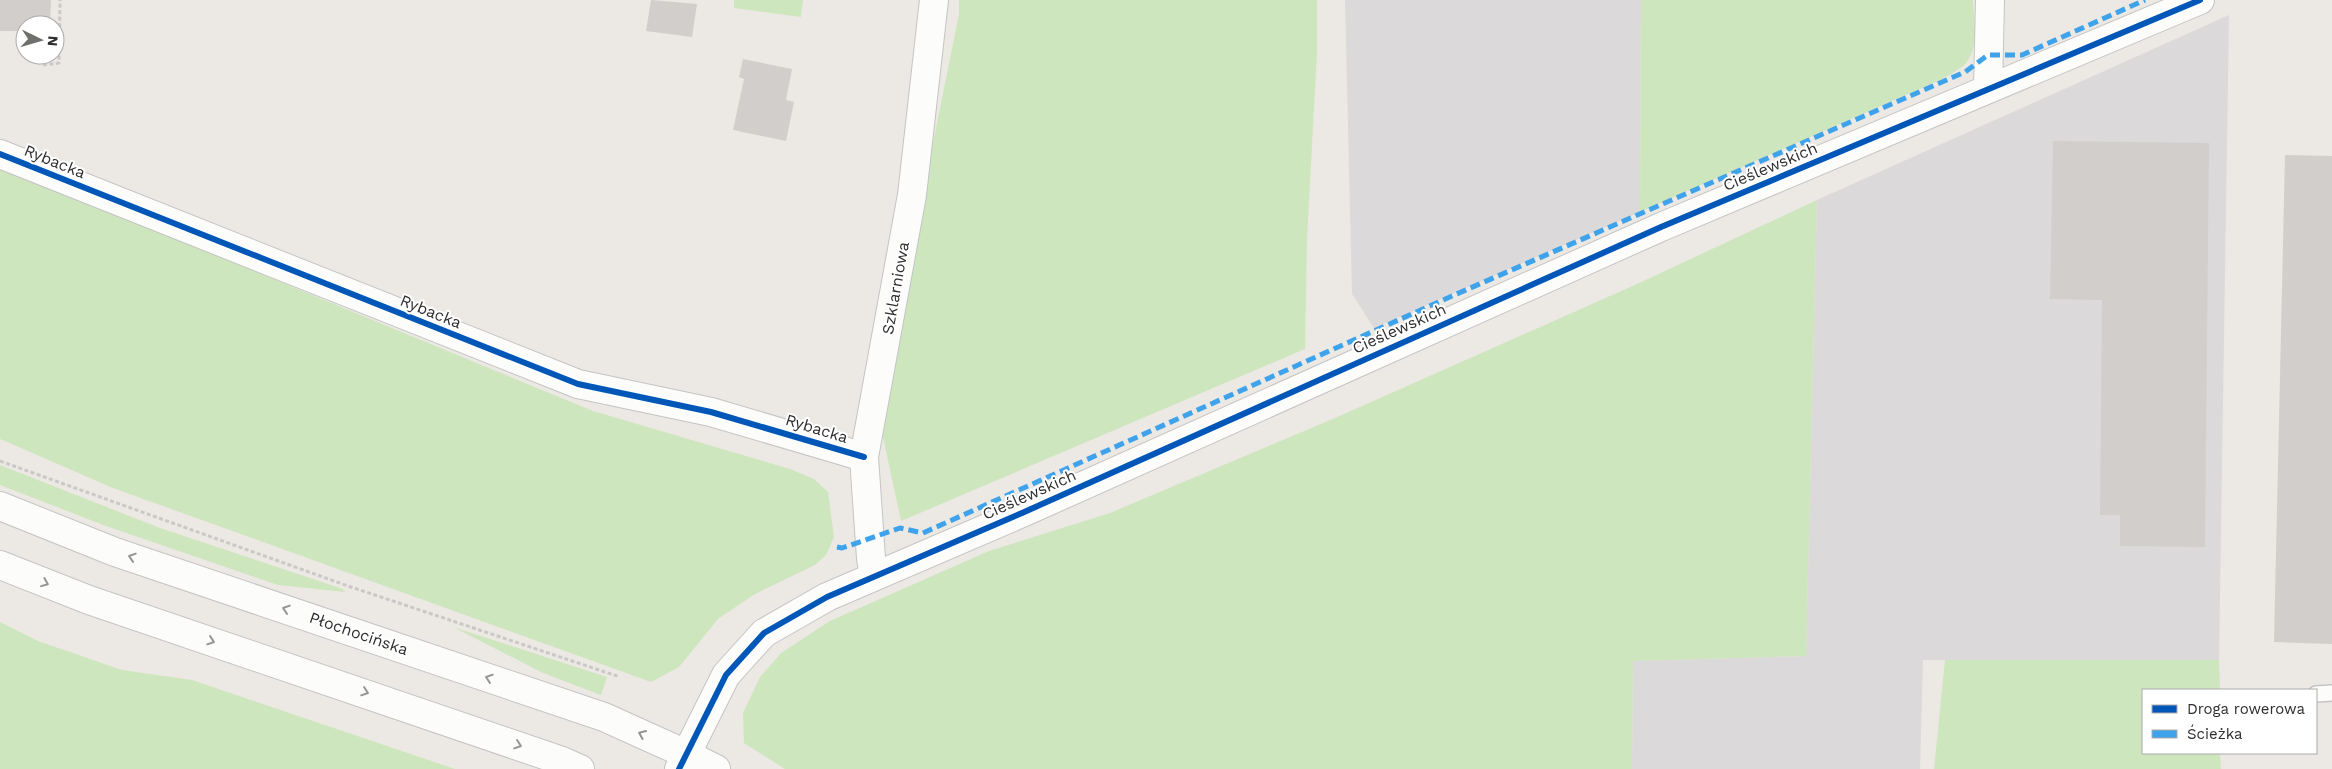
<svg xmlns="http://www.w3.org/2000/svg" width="2332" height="769" font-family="'Work Sans',sans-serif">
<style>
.industrial{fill:#dcd9db}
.green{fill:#cee6be}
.building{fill:#d1cecb}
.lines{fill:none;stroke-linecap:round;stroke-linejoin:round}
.service-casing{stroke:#c5c4c5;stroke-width:18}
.minor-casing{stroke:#c5c4c5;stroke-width:30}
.tertiary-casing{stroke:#c5c4c5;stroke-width:30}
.secondary-casing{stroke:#c5c4c5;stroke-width:30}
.path{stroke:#c9c9c8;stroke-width:3;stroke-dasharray:4 2.5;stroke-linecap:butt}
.service{stroke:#fcfcfb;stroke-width:15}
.minor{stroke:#fcfcfb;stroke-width:28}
.tertiary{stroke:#fcfcfb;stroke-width:28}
.secondary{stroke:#fcfcfb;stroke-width:28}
.quiet{stroke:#3ea3eb;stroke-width:5;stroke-dasharray:10 5;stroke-linecap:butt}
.cycleway-casing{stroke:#fff;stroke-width:9}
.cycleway{stroke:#0057b8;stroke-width:6}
.oneway{stroke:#959594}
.labels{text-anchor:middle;stroke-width:4;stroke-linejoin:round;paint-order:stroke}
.street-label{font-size:16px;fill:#2e2e2e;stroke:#fff}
</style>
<rect width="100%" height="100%" fill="#ece8e4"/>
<g class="industrial">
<path d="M1345,0H1641L1640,212L1374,328L1352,294Z"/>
<path d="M2229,15L2219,660H1923L1920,769H1632L1633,661L1806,656L1817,200Z"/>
</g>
<g class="green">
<path d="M734,0H803L801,17L734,8Z"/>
<path d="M959,0H1317V52L1307,239L1305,349L901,521L883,437L896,326L959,14Z"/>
<path d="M1641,0H1973C1974,20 1980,51 1963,66C1957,71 1949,75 1942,79L1640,212Z"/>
<path d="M0,166L593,411L790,469L814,479L828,492L834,537L826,555L815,565L755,594L718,619L679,667L651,682L113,488L0,439Z"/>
<path d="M1817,200L1806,656L1633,661L1632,769H785L744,743L743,713L760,677L781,653L830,621L989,551L1110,513L1335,418L1637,284Z"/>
<path d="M0,465L160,528L343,589L345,592L278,585L106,526L0,485Z"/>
<path d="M0,622L38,641L122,670L192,680L455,769H0Z"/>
<path d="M453,627L607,677L601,695L543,673Z"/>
<path d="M1945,660H2219L2220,690H2143V753H2220L2221,769H1934Z"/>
</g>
<g class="building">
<path d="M0,0H51L50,25H25V31H0Z"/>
<path d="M651,0L697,4L692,37L646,31Z"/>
<path d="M743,59L792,69L786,100L794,102L786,141L733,130L744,79L739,77Z"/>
<path d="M2053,141L2209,143L2205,547L2120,546V515H2100L2102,300L2050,299Z"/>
<path d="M2285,155L2332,156V644L2274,642Z"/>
</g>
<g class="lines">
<defs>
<path id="service" d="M2316,694L2332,693"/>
<g id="minor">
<path d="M1988,89L1990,0"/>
<path d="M0,154L578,384L711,412L864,457"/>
<path d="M874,576L871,558L864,457L912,195L934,0"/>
</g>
<path id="tertiary" d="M679,769L726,675L764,633L827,597L1022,513L1661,227L2200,0"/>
<g id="secondary">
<path d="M0,506L115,552L604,717L686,754L716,769"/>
<path d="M0,565L89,600L562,761L580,769"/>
</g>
</defs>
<use href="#service" class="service-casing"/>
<use href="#minor" class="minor-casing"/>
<use href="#tertiary" class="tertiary-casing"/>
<use href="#secondary" class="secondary-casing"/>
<g class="path">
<path d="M43,65L59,63L60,0"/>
<path d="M0,461L348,586L620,677"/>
</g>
<use href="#service" class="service"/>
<use href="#minor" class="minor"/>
<use href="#tertiary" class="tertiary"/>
<use href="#secondary" class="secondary"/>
<path class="quiet" d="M837,547L842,548L900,528L923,533L1452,296L1965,72L1988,55H2022L2145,0"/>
<defs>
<g id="cycleway">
<path d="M0,154L578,384L711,412L864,457"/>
<path d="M679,769L726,675L764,633L827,597L1022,513L1661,227L2200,0"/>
</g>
</defs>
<use href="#cycleway" class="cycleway-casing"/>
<use href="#cycleway" class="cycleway"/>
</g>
<defs><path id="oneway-chevron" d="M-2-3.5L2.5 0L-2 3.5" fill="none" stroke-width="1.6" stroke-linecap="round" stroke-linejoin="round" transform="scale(1.25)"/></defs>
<g class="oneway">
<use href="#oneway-chevron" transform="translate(132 557) rotate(-162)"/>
<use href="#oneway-chevron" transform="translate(45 583) rotate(22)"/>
<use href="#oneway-chevron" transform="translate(286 609) rotate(-162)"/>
<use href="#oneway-chevron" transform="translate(211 641) rotate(19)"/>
<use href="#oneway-chevron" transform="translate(489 678) rotate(-161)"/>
<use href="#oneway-chevron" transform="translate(365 692) rotate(19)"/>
<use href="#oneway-chevron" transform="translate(642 734) rotate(-156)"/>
<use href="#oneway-chevron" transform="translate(518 745) rotate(19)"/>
</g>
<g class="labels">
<g class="street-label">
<text transform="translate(55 161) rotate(22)" y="6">Rybacka</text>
<text transform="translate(1770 166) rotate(-23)" y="6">Cieślewskich</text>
<text transform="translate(895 288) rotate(-80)" y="6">Szklarniowa</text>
<text transform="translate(431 311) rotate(22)" y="6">Rybacka</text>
<text transform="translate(1399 328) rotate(-24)" y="6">Cieślewskich</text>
<text transform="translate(817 428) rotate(17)" y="6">Rybacka</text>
<text transform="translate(1029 494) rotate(-24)" y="6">Cieślewskich</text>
<text transform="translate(359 633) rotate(19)" y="6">Płochocińska</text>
</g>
</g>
<rect x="2142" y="689" width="175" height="65" fill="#ffffff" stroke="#ababab"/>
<rect x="2152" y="705" width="25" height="8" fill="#0057b8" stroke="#ababab"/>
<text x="2187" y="714" font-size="15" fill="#2e2e2e">Droga rowerowa</text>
<rect x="2152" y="730" width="25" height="8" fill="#3ea3eb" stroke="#ababab"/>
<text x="2187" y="739" font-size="15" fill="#2e2e2e">Ścieżka</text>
<g transform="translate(40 40) rotate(95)"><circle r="24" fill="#ffffff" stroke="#ababab"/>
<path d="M0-4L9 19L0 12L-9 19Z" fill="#706f6e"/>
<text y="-8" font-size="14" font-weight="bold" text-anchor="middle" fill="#2e2e2e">N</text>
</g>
</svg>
